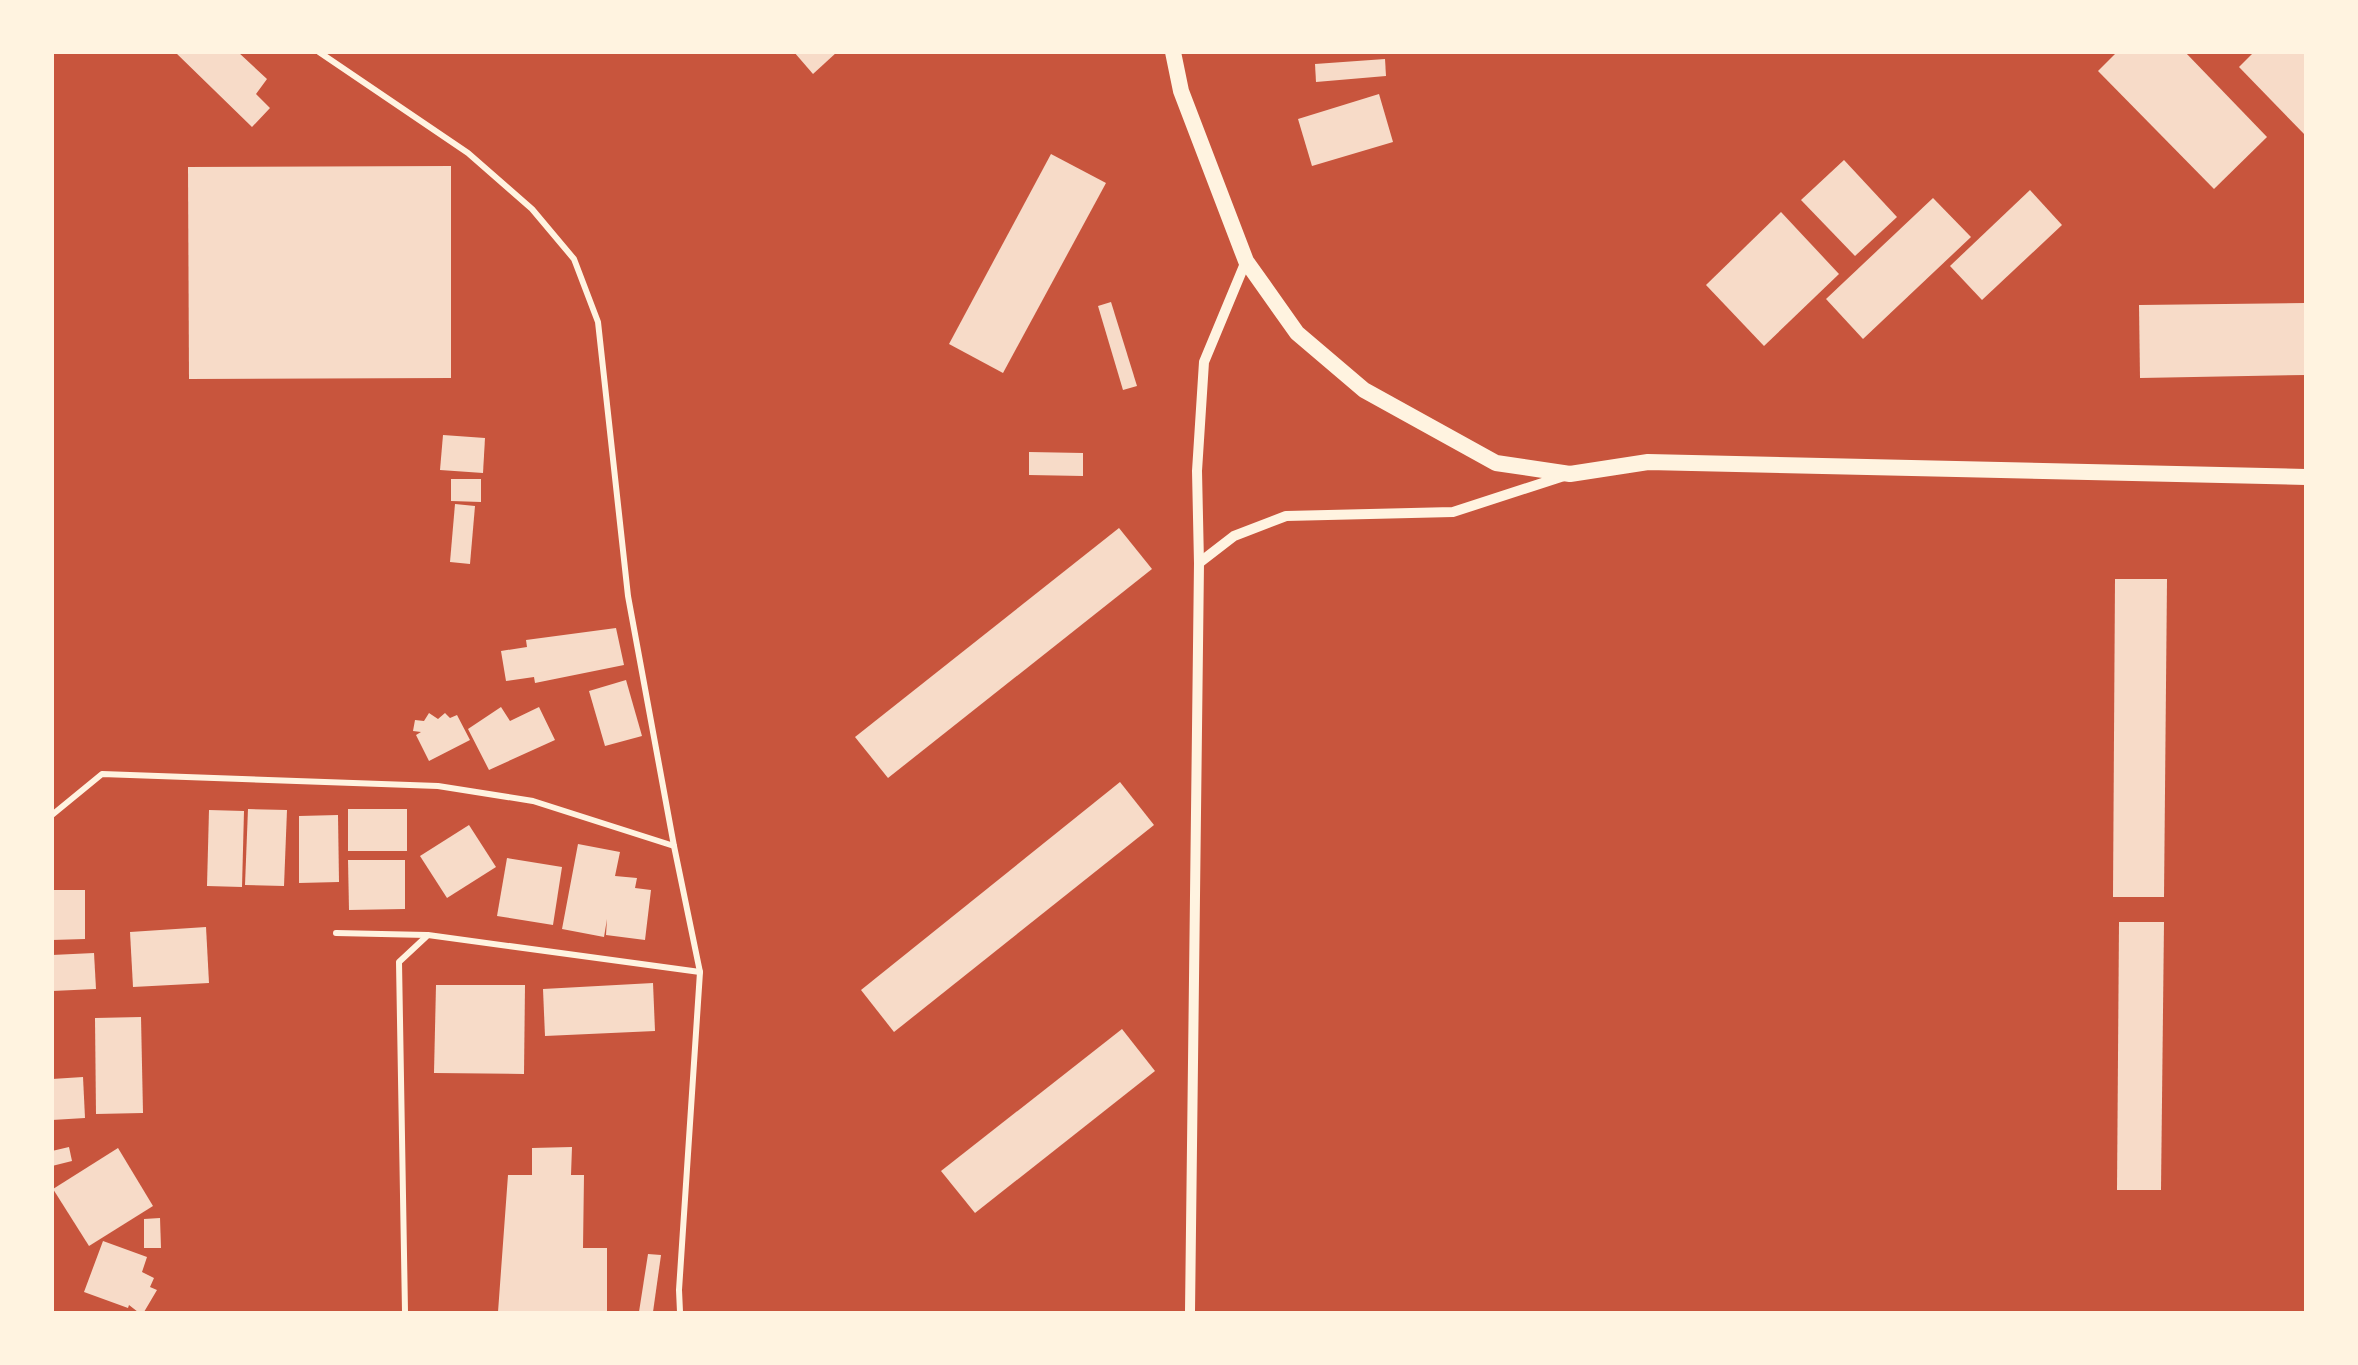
<svg xmlns="http://www.w3.org/2000/svg" width="2358" height="1365" font-family="Figtree,sans-serif">
<style>
.building{fill:#f7dbc8}
.lines{fill:none;stroke-linecap:round;stroke-linejoin:round}
.minor{stroke:#fff3e0;stroke-width:6}
.tertiary{stroke:#fff3e0;stroke-width:10}
.trunk{stroke:#fff3e0;stroke-width:16}
</style>
<rect width="100%" height="100%" fill="#c8553d"/>
<g class="building">
<path d="M175,52H238L267,79L256,94L270,108L252,127Z"/>
<path d="M794,52H837L813,74Z"/>
<path d="M2117,52H2185L2267,137L2214,189L2098,71Z"/>
<path d="M2254,52H2306V136L2239,67Z"/>
<path d="M1385,59L1386,76L1316,82L1315,64Z"/>
<path d="M1379,94L1393,142L1312,166L1298,119Z"/>
<path d="M1051,154L1106,183L1003,373L949,344Z"/>
<path d="M1844,160L1897,217L1855,256L1801,200Z"/>
<path d="M451,166V378L189,379L188,167Z"/>
<path d="M2030,190L2062,225L1982,300L1950,266Z"/>
<path d="M1933,198L1971,237L1863,339L1826,299Z"/>
<path d="M1781,212L1839,274L1764,346L1706,285Z"/>
<path d="M1111,302L1137,386L1123,390L1098,306Z"/>
<path d="M2306,303V375L2140,378L2139,305Z"/>
<path d="M443,435L485,438L483,473L440,470Z"/>
<path d="M1029,452L1083,453V476L1029,475Z"/>
<path d="M451,479H481V502L451,501Z"/>
<path d="M455,504L475,506L470,564L450,562Z"/>
<path d="M1119,528L1152,569L888,778L855,737Z"/>
<path d="M2115,579H2167L2164,897H2113Z"/>
<path d="M616,628L624,665L535,683L534,677L506,681L501,651L527,647L526,640Z"/>
<path d="M626,680L642,736L605,746L589,691Z"/>
<path d="M501,707L510,721L539,707L555,740L489,770L468,729Z"/>
<path d="M429,713L438,719L445,713L450,718L457,715L470,740L429,761L416,735L421,732L413,731L415,720L424,721Z"/>
<path d="M1120,782L1154,825L894,1032L861,990Z"/>
<path d="M248,809L287,810L284,886L245,885Z"/>
<rect x="348" y="809" width="59" height="42"/>
<path d="M209,810L244,811L242,887L207,886Z"/>
<path d="M338,815L339,882L299,883V816Z"/>
<path d="M469,825L496,867L447,898L420,856Z"/>
<path d="M578,844L620,852L615,876L637,878L635,888L651,890L645,940L606,935L607,919L604,937L562,929Z"/>
<path d="M507,858L562,867L553,925L497,916Z"/>
<path d="M348,860H405V909L349,910Z"/>
<path d="M52,890H85V939L52,940Z"/>
<path d="M2119,922H2164L2161,1190H2117Z"/>
<path d="M206,927L209,983L133,987L130,932Z"/>
<path d="M94,953L96,989L52,991V955Z"/>
<path d="M653,983L655,1031L545,1036L543,989Z"/>
<path d="M436,985H525L524,1074L434,1073Z"/>
<path d="M141,1017L143,1113L96,1114L95,1018Z"/>
<path d="M1122,1029L1155,1071L975,1213L941,1171Z"/>
<path d="M83,1077L85,1118L52,1120V1079Z"/>
<path d="M69,1147L72,1161L52,1166V1151Z"/>
<path d="M572,1147L571,1175H584L583,1248H607V1312H498L508,1175H532V1148Z"/>
<path d="M118,1148L153,1206L89,1246L53,1189Z"/>
<path d="M160,1218L161,1248H144V1219Z"/>
<path d="M103,1241L147,1257L142,1272L154,1278L150,1287L157,1290L144,1312H138L129,1305L128,1308L84,1292Z"/>
<path d="M648,1254L661,1255L653,1312H639Z"/>
</g>
<g class="lines">
<g class="minor">
<path d="M319,52L468,153L532,209L574,259L598,322L628,596L674,846L700,972L679,1290L680,1312"/>
<path d="M52,815L102,774L438,786L533,801L674,846"/>
<path d="M336,933L427,935"/>
<path d="M405,1312L399,962L428,935L700,972"/>
</g>
<g class="tertiary">
<path d="M1199,563L1234,536L1286,516L1453,512L1564,476"/>
<path d="M1190,1312L1199,563L1197,471L1204,362L1246,261"/>
</g>
<path class="trunk" d="M1173,52L1181,91L1246,261L1297,333L1364,390L1496,463L1570,474L1648,462L2306,477"/>
</g>
<rect width="2358" height="1365" fill="none" stroke="#fff3e0" stroke-width="108"/>
</svg>
